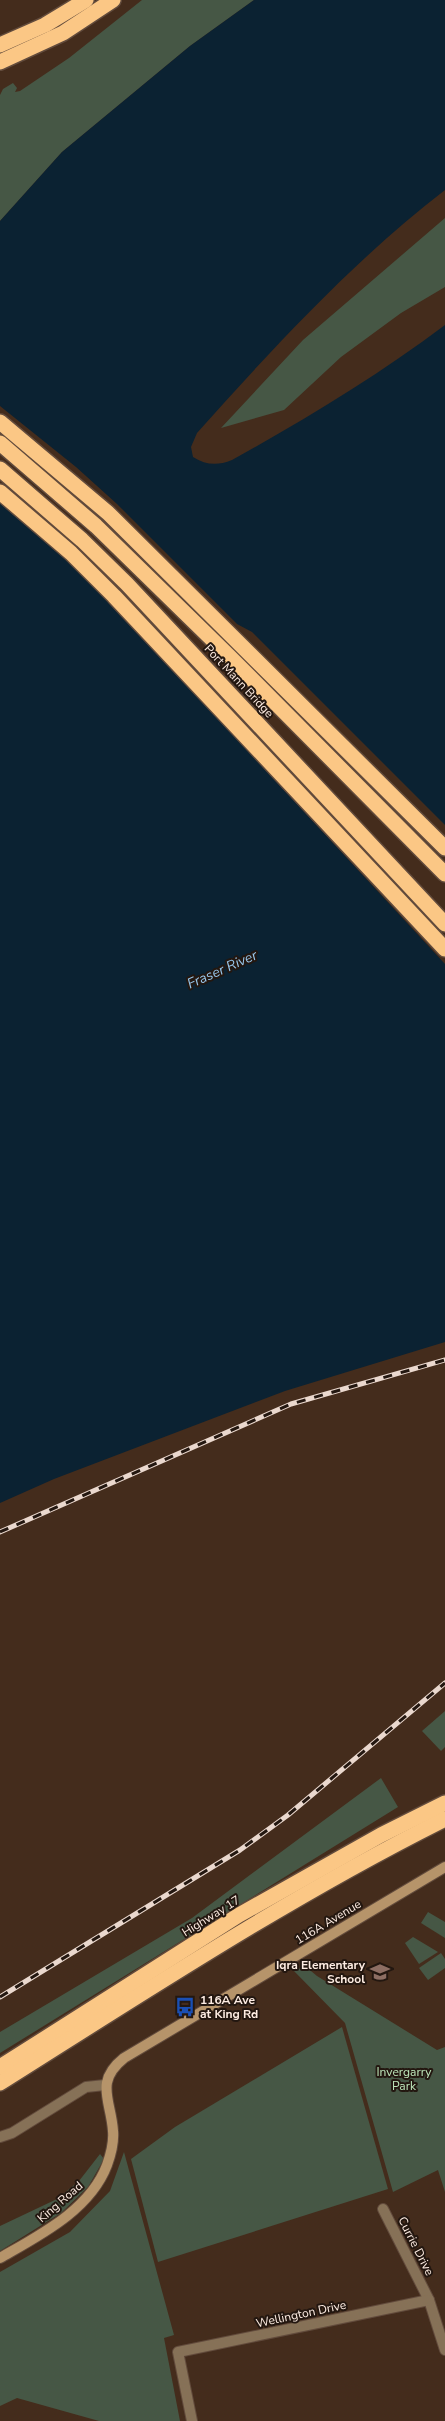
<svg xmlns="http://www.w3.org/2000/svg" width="445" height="2421" font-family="'Nunito Sans',sans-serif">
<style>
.green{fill:#465745}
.water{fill:#0b2232}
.pier{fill:#442c1c}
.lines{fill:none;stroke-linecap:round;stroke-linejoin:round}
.street-casing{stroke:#624b3c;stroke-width:12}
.secondary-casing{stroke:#624b3c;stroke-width:12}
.highway-casing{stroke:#624b3c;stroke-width:18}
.street{stroke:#867157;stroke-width:10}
.secondary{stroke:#b6946a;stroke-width:10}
.highway{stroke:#fbc785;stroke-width:15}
.rail-casing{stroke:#ead8ce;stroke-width:5}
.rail{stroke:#231710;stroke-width:3;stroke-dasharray:9;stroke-linecap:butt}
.labels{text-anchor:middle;stroke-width:4;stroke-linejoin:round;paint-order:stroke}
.street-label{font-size:12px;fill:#feede3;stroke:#231710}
.poi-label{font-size:12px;font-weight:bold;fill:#feede3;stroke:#231710;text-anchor:end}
.park-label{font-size:12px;fill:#bee7bb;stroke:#231710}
.water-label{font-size:14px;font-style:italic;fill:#98c7ec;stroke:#231710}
</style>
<rect width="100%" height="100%" fill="#442c1c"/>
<g class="green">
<path d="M142,0H254L190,46L62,152L0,221V95L3,89L13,83L17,88L15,92L20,91L69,58Z"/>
<path d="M445,218V287L401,313L341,357L284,410L221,428L303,340Z"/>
<path d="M445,1711V1747L441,1751L422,1731Z"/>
<path d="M381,1778L398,1807L0,2053V2032L192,1918Z"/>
<path d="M428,1912L445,1922V1938L421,1923Z"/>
<path d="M413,1937L438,1952L419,1964L405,1943Z"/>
<path d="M441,1953L445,1959V1968L428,1980L419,1968Z"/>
<path d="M305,1966L317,1976L437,2050L445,2047V2192L438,2170L393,2192L345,2023L294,1971Z"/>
<path d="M342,2027L388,2189L158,2262L131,2159L175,2127Z"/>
<path d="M124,2152L174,2335L164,2338L180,2421H99L17,2398L0,2406V2272L70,2232L110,2191Z"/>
<path d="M100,2154L104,2159L88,2187L61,2213L0,2251V2226L57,2199L79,2181Z"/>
</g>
<path class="water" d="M254,0H445V190C354,260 273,348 197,433L191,447L193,457C206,465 217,466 232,460C306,419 377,376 445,325V1342L285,1391L54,1479L0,1503V221L62,152L190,46Z"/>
<path class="pier" d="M0,406L76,467L117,504L237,624L252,632L445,825V964L109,601L65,558L0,501Z"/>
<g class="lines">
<defs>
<g id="street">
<path d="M0,2137L12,2133L86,2087L105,2085"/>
<path d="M383,2209L429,2300L445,2350"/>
<path d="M192,2421L178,2352L429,2300"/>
</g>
<path id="secondary" d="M0,2258C40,2235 90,2210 107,2165C111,2154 114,2142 113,2131C111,2100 94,2082 124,2058L445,1867"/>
<g id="highway">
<path d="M0,45L45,25L86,0"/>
<path d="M0,62L63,33L113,0"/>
<path d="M0,422L108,513L445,848"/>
<path d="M0,443L96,526L230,657L445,874"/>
<path d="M0,469L82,540L127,584L445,924"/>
<path d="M0,492L71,553L114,596L445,949"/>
<path d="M0,2067L239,1915L381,1835L445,1803"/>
<path d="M0,2083C146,1991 291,1896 445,1819"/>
</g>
</defs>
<use href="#street" class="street-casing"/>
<use href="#secondary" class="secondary-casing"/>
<use href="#highway" class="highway-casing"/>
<use href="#street" class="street"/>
<use href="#secondary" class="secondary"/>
<use href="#highway" class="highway"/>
<defs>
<g id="rail">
<path d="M0,1532L291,1404L445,1360"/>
<path d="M0,1997L240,1850L288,1815L445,1683"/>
</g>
</defs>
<use href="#rail" class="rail-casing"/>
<use href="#rail" class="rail"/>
</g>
<defs>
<symbol id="school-bare" viewBox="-9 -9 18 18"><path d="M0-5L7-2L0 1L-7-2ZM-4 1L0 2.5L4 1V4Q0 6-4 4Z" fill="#8d6e63" stroke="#231710" stroke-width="2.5" paint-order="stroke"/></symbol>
<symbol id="bus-bare" viewBox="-9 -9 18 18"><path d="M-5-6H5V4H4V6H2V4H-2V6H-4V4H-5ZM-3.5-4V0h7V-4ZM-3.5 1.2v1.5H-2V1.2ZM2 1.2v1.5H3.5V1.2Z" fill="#1a4fb4" stroke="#231710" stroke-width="2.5" paint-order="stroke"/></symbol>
</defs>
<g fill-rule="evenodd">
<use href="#school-bare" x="366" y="1958" width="28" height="28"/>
<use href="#bus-bare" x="171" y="1993" width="28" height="28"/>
</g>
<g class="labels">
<g class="street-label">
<text transform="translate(239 681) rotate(47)" y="4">Port Mann Bridge</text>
<text transform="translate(211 1916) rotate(-32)" y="4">Highway 17</text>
<text transform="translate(328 1922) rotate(-31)" y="4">116A Avenue</text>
<text transform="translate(60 2202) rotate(-41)" y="4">King Road</text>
<text transform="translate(416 2246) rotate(63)" y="4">Currie Drive</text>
<text transform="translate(301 2314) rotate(-12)" y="4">Wellington Drive</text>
</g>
<g class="poi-label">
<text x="365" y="1969">Iqra Elementary<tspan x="365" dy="14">School</tspan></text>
<text x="200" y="2004" text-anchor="start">116A Ave<tspan x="200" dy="14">at King Rd</tspan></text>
</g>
<g class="park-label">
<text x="404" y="2076">Invergarry<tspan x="404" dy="14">Park</tspan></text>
</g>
<g class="water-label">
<text transform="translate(222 969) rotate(-24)" y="5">Fraser River</text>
</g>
</g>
</svg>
